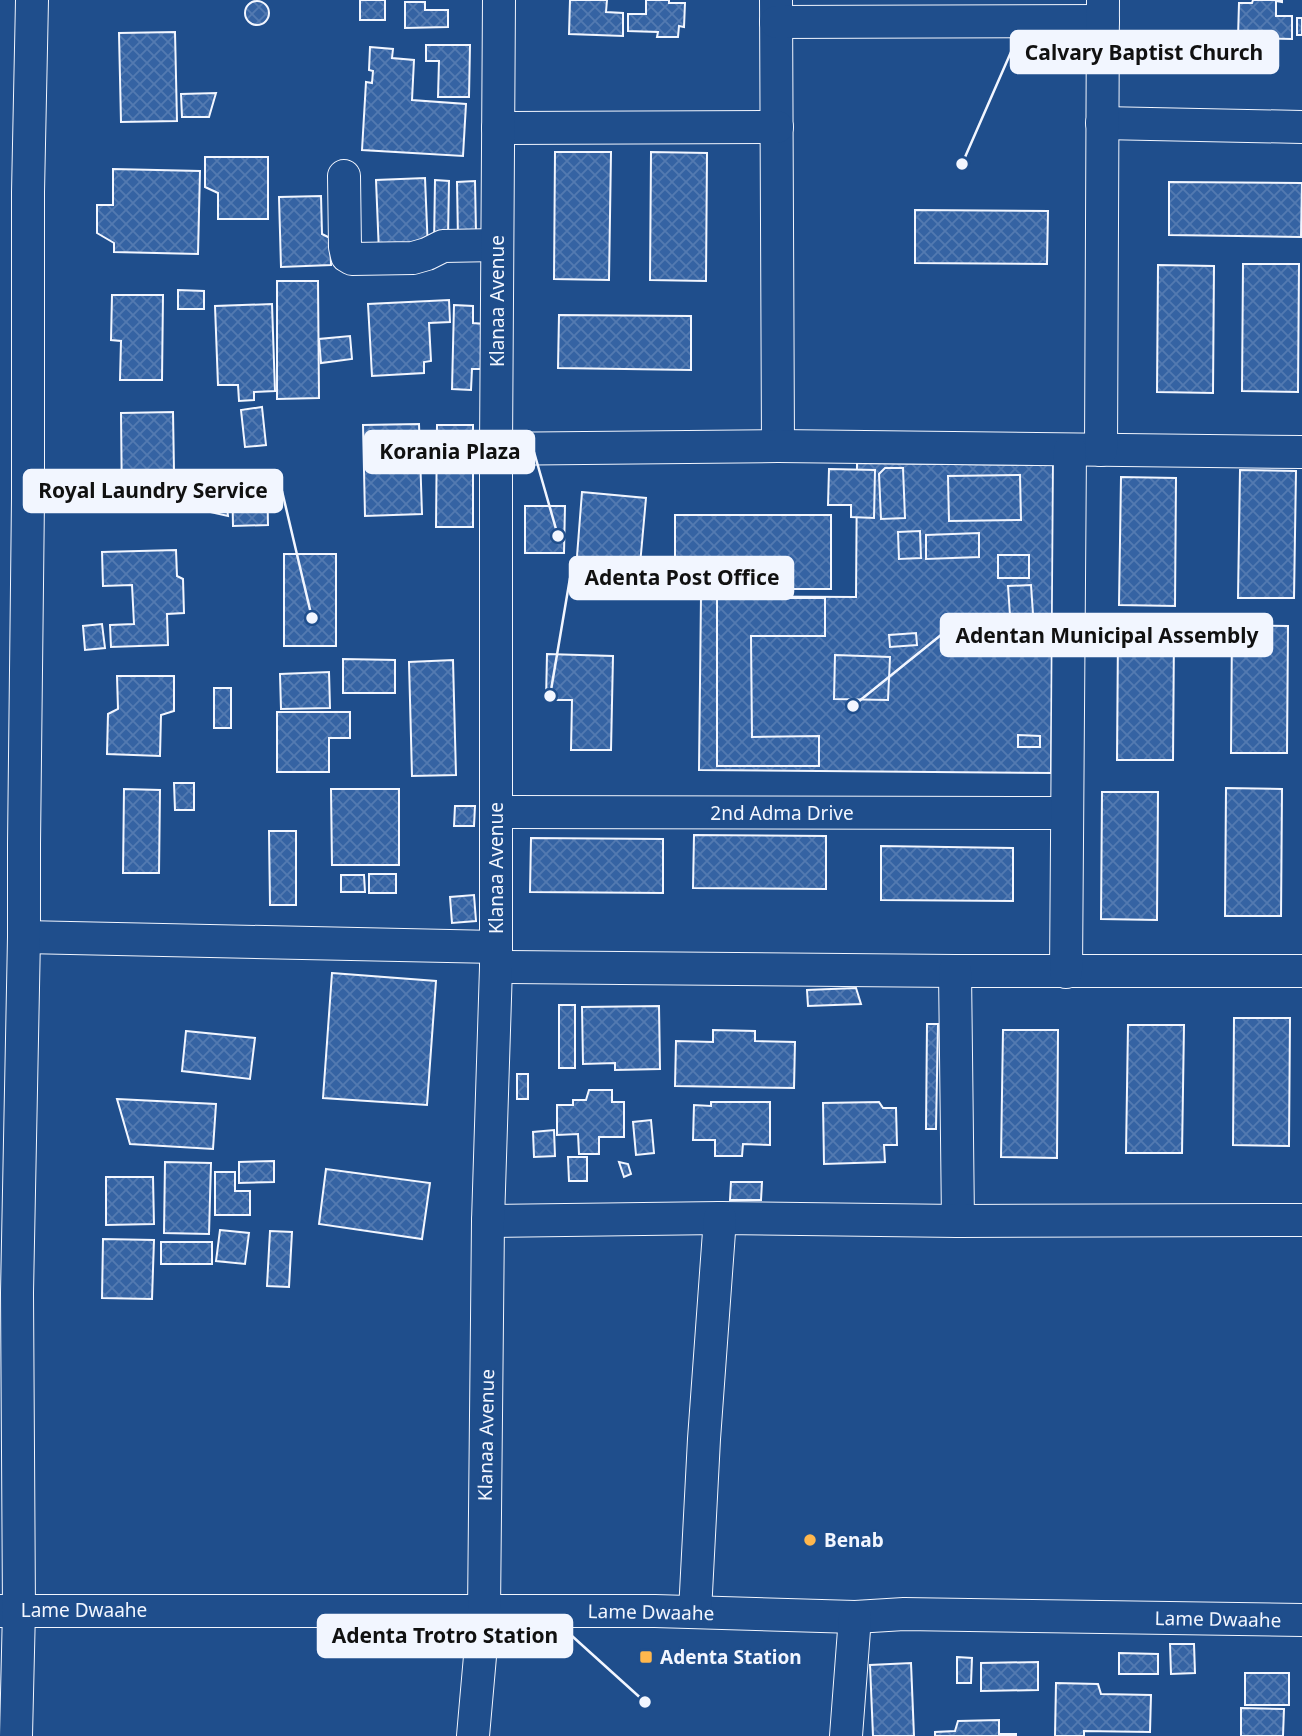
<svg xmlns="http://www.w3.org/2000/svg" width="1302" height="1736" font-family="'Noto Sans',sans-serif">
<style>
.building{fill:url(#building-cross-hatch);stroke:#f2f6ff;stroke-width:2}
.lines{fill:none;stroke-linecap:round;stroke-linejoin:round}
.minor-casing{stroke:#f2f6ff;stroke-width:34}
.minor{stroke:#1f4e8c;stroke-width:32}
.poi-dot{fill:#ffb74d;stroke:#1f4e8c;stroke-width:2.5}
.labels{text-anchor:middle;stroke-width:5;stroke-linejoin:round;paint-order:stroke}
.street-label{font-size:19px;fill:#f2f6ff;stroke:#1f4e8c}
.poi-label{font-size:19px;font-weight:bold;fill:#f2f6ff;stroke:#1f4e8c;text-anchor:start}
.leader{fill:none;stroke:#f2f6ff;stroke-width:2.5}
.callout-dot{fill:#f2f6ff;stroke:#1f4e8c;stroke-width:2.5}
.callout{fill:#f2f6ff;stroke:#f2f6ff;stroke-width:2.5}
.callout-label{font-size:21px;text-anchor:middle;font-weight:bold;fill:#111}
</style>
<defs>
<pattern id="building-cross-hatch" width="8" height="8" patternUnits="userSpaceOnUse" patternTransform="scale(1.75)"><rect width="8" height="8" fill="#3563a3"/><path d="M0 0l8 8M0 8l8-8" fill="none" stroke="#537ab1"/></pattern>
</defs>
<rect width="100%" height="100%" fill="#1f4e8c"/>
<g class="building">
<rect x="360" y="0" width="25" height="20"/>
<path d="M570,0H607L606,12L623,13V36L569,34Z"/>
<path d="M646,0H669V3H685L684,27L679,26L678,37H657L658,32L628,31V14H646Z"/>
<path d="M1253,0H1282V2L1276,1V16H1292V39L1238,38L1239,3H1252Z"/>
<circle cx="257" cy="13" r="12"/>
<path d="M405,2H425V10H448V27L405,28Z"/>
<rect x="1297" y="18" width="5" height="17"/>
<path d="M175,32L177,121L121,122L119,33Z"/>
<path d="M426,45H470L469,97H438L439,61H426Z"/>
<path d="M370,47L393,49L392,58L414,60L412,100L466,104L463,156L362,150L366,82L372,83L373,71L369,70Z"/>
<path d="M216,93L209,117H182L181,94Z"/>
<path d="M555,152H611L609,280L554,279Z"/>
<path d="M651,152L707,153L706,281L650,280Z"/>
<path d="M205,157H268V219H218V193L205,187Z"/>
<path d="M113,169L200,171L198,254L114,252V243L97,233V205H113Z"/>
<path d="M425,178L428,251L379,253L376,180Z"/>
<path d="M435,180L449,181L448,238L434,245Z"/>
<path d="M475,181L476,233L458,239L457,182Z"/>
<path d="M1169,182L1302,183L1301,237L1169,235Z"/>
<path d="M321,196L322,234L330,238L331,265L281,267L279,197Z"/>
<path d="M915,210L1048,211L1047,264L915,263Z"/>
<path d="M1243,264H1299L1298,392L1242,391Z"/>
<path d="M1158,265L1214,266L1213,393L1157,392Z"/>
<path d="M277,281H318L319,398L277,399Z"/>
<path d="M178,290L204,291V309H178Z"/>
<path d="M112,295H163L162,380H120L121,341L111,340Z"/>
<path d="M449,300L450,322L429,323L431,361L424,362V373L372,376L368,304Z"/>
<path d="M272,304L275,391L254,392V400L239,401L238,385H218L215,306Z"/>
<path d="M454,305L473,306V323L485,324L483,369H472L471,390L452,389Z"/>
<path d="M559,315L691,316V370L558,368Z"/>
<path d="M350,336L352,359L321,363L319,339Z"/>
<path d="M262,407L266,445L245,447L241,410Z"/>
<path d="M173,412L174,471H204L205,508L122,509L121,413Z"/>
<path d="M419,424L422,514L365,516L363,425Z"/>
<path d="M437,425H473V527H436Z"/>
<path d="M857,463L1053,465L1051,773L699,770L701,596L856,597Z"/>
<path d="M885,468H903L905,518L881,519L879,474Z"/>
<path d="M829,469L875,470L874,518L851,517V505H828Z"/>
<path d="M1240,470L1296,471L1294,598H1238Z"/>
<path d="M232,472H267L268,525L233,526Z"/>
<path d="M1020,475L1021,520L949,521L948,476Z"/>
<path d="M1121,477L1176,478L1175,606L1119,605Z"/>
<path d="M224,483L228,516L210,512L207,485Z"/>
<path d="M582,492L646,498L638,587L575,582Z"/>
<path d="M525,506H565L564,553H525Z"/>
<rect x="675" y="515" width="156" height="74"/>
<path d="M920,531L921,558L899,559L898,532Z"/>
<path d="M979,533V557L926,559V535Z"/>
<path d="M176,550L177,576L183,579L184,613L167,614L168,645L111,647L110,625L134,624L132,585L103,586L102,552Z"/>
<rect x="284" y="554" width="52" height="92"/>
<rect x="998" y="555" width="31" height="23"/>
<path d="M1031,585L1035,643L1012,645L1008,586Z"/>
<path d="M717,598H825V636H751L752,737L819,736V766H717Z"/>
<path d="M102,624L105,648L85,650L83,626Z"/>
<path d="M1232,625L1288,626L1287,753H1231Z"/>
<path d="M1118,632L1174,633L1173,760H1117Z"/>
<path d="M916,633L917,645L890,647L889,635Z"/>
<path d="M547,654L613,656L611,750H571L572,700H546Z"/>
<path d="M835,655L890,657L888,700L834,699Z"/>
<path d="M343,659L395,660V693H343Z"/>
<path d="M453,660L456,775L412,776L409,662Z"/>
<path d="M329,672L330,708L281,709L280,674Z"/>
<path d="M117,676H174V711L161,715L160,756L107,754L108,714L118,709Z"/>
<rect x="214" y="688" width="17" height="40"/>
<path d="M277,712H350V738H329V772H277Z"/>
<path d="M1018,735L1040,736V747H1018Z"/>
<path d="M174,783H194V810H175Z"/>
<path d="M1226,788L1282,789L1281,916H1225Z"/>
<path d="M124,789L160,790L159,873H123Z"/>
<path d="M331,789H399V865H332Z"/>
<path d="M1102,792H1158L1157,920L1101,919Z"/>
<path d="M455,806H475L474,826H454Z"/>
<path d="M269,831H296V905H270Z"/>
<path d="M694,835L826,836V889L693,888Z"/>
<path d="M531,838L663,839V893L530,892Z"/>
<path d="M881,846L1013,848V901L881,900Z"/>
<rect x="369" y="874" width="27" height="19"/>
<path d="M341,875H364L365,892H341Z"/>
<path d="M474,895L476,921L452,923L450,897Z"/>
<path d="M332,973L436,981L427,1105L323,1098Z"/>
<path d="M856,988L861,1004L808,1006L807,990Z"/>
<rect x="559" y="1005" width="16" height="63"/>
<path d="M659,1006L660,1069L615,1070V1063L583,1064L582,1007Z"/>
<path d="M1234,1018H1290L1289,1146L1233,1145Z"/>
<path d="M927,1024H938L936,1129H926Z"/>
<path d="M1128,1025H1184L1182,1153H1126Z"/>
<path d="M713,1030L755,1031V1041L795,1042L794,1088L675,1086L676,1041L713,1042Z"/>
<path d="M1003,1030H1058L1057,1158L1001,1157Z"/>
<path d="M186,1031L255,1038L250,1079L182,1071Z"/>
<rect x="517" y="1074" width="11" height="25"/>
<path d="M589,1090H612V1102H624V1137H599V1154H579L578,1134L557,1135V1105H573V1100H586Z"/>
<path d="M117,1099L216,1104L213,1149L130,1144Z"/>
<path d="M711,1102H770V1145L743,1144L742,1156H715V1140H693L694,1105L711,1106Z"/>
<path d="M879,1102L883,1108H896L897,1145H884L885,1162L824,1164L823,1103Z"/>
<path d="M651,1120L654,1153L636,1155L633,1122Z"/>
<path d="M554,1130L555,1156L534,1157L533,1132Z"/>
<path d="M568,1157H587V1181H569Z"/>
<path d="M274,1161V1182L239,1183V1162Z"/>
<path d="M165,1162L211,1163L209,1234L164,1233Z"/>
<path d="M619,1162L628,1164L631,1174L624,1177Z"/>
<path d="M326,1169L430,1183L422,1239L319,1224Z"/>
<path d="M215,1172H235V1191H250V1215H215Z"/>
<path d="M106,1177H153L154,1224L106,1225Z"/>
<path d="M731,1182H762L761,1200H730Z"/>
<path d="M220,1230L249,1233L245,1264L216,1261Z"/>
<path d="M270,1231L292,1232L289,1287L267,1286Z"/>
<path d="M103,1239L154,1240L152,1299L102,1298Z"/>
<rect x="161" y="1242" width="51" height="22"/>
<path d="M1170,1644H1194L1195,1673L1171,1674Z"/>
<path d="M1119,1653L1158,1654V1674H1119Z"/>
<path d="M957,1657L972,1658L971,1683H957Z"/>
<path d="M1038,1662V1690L981,1691V1663Z"/>
<path d="M911,1663L914,1736H873L870,1665Z"/>
<rect x="1245" y="1673" width="44" height="32"/>
<path d="M1056,1683L1098,1684L1101,1694L1151,1695L1150,1732L1084,1731V1736H1055Z"/>
<path d="M1241,1708L1284,1709L1283,1736H1241Z"/>
<path d="M999,1720V1734H1016V1736H935V1732L955,1731L958,1721Z"/>
</g>
<g class="lines">
<defs>
<g id="minor">
<path d="M776,0L778,446"/>
<path d="M776,22L1103,21"/>
<path d="M1102,123L1302,127"/>
<path d="M498,128L777,127"/>
<path d="M344,176L345,247L347,256L352,259L413,258L427,254L443,246L497,245"/>
<path d="M496,449L778,446L1302,452"/>
<path d="M1101,450L1103,0"/>
<path d="M497,812L1067,813"/>
<path d="M24,937L496,947"/>
<path d="M496,967L955,971H1302"/>
<path d="M955,971L958,1221"/>
<path d="M1066,972L1070,450"/>
<path d="M488,1221L720,1218L958,1221L1302,1220"/>
<path d="M0,1611H655L855,1617L904,1614L1302,1620"/>
<path d="M695,1612L704,1439L720,1218"/>
<path d="M16,1736L19,1610L17,1293L24,937V844L28,498V192L32,0"/>
<path d="M473,1736L484,1611L488,1221L496,967V449L499,0"/>
<path d="M846,1736L855,1617"/>
</g>
</defs>
<use href="#minor" class="minor-casing"/>
<use href="#minor" class="minor"/>
</g>
<g class="poi-dot">
<circle cx="810" cy="1540" r="7"/>
<rect x="639" y="1650" width="14" height="14" rx="3.5"/>
</g>
<g class="labels">
<g class="street-label">
<text transform="translate(497 301) rotate(-90)" y="7">Klanaa Avenue</text>
<text x="782" y="820">2nd Adma Drive</text>
<text transform="translate(496 868) rotate(-90)" y="7">Klanaa Avenue</text>
<text transform="translate(486 1435) rotate(-89)" y="7">Klanaa Avenue</text>
<text x="84" y="1617">Lame Dwaahe</text>
<text transform="translate(651 1612) rotate(1)" y="7">Lame Dwaahe</text>
<text transform="translate(1218 1619) rotate(1)" y="7">Lame Dwaahe</text>
</g>
<g class="poi-label">
<text x="824" y="1547">Benab</text>
<text x="660" y="1664">Adenta Station</text>
</g>
</g>
<path class="leader" d="M962 164L1011 52M558 536L534 452M312 618L282 491M550 696L570 578M853 706L941 635M645 1702L572 1636"/>
<g class="callout-dot">
<circle cx="962" cy="164" r="7"/>
<circle cx="558" cy="536" r="7"/>
<circle cx="312" cy="618" r="7"/>
<circle cx="550" cy="696" r="7"/>
<circle cx="853" cy="706" r="7"/>
<circle cx="645" cy="1702" r="7"/>
</g>
<g class="callout">
<rect x="1011" y="31" width="267" height="42" rx="7"/>
<rect x="365" y="431" width="169" height="42" rx="7"/>
<rect x="24" y="470" width="258" height="42" rx="7"/>
<rect x="570" y="557" width="223" height="42" rx="7"/>
<rect x="941" y="614" width="331" height="42" rx="7"/>
<rect x="318" y="1615" width="254" height="42" rx="7"/>
</g>
<g class="callout-label">
<text x="1144" y="60">Calvary Baptist Church</text>
<text x="450" y="459">Korania Plaza</text>
<text x="153" y="498">Royal Laundry Service</text>
<text x="682" y="585">Adenta Post Office</text>
<text x="1107" y="643">Adentan Municipal Assembly</text>
<text x="445" y="1643">Adenta Trotro Station</text>
</g>
</svg>
